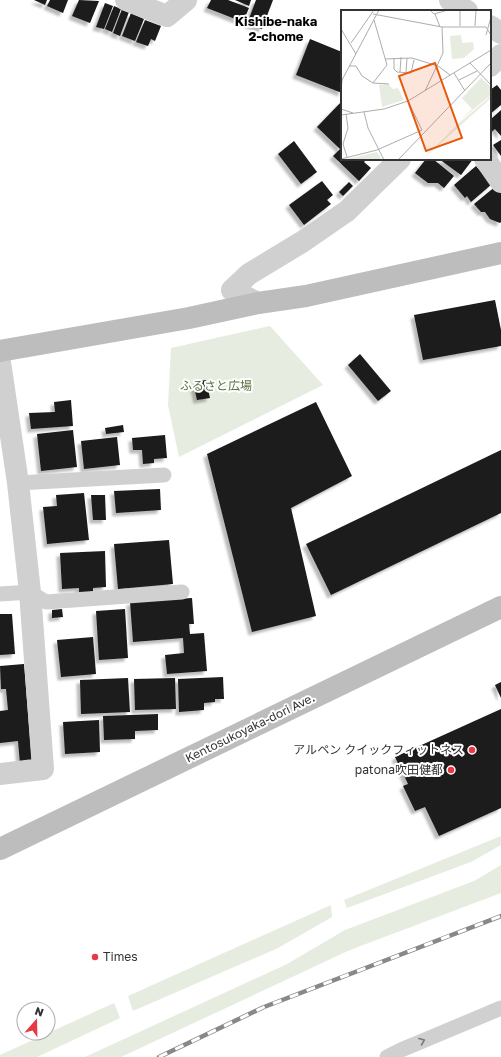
<svg xmlns="http://www.w3.org/2000/svg" width="501" height="1057" font-family="'Golos Text','Noto Sans JP',sans-serif">
<style>
.green{fill:#e6ecdf}
.building{fill:#1a1a1a;filter:url(#shadow)}
.lines{fill:none;stroke-linecap:round;stroke-linejoin:round}
.lane{stroke:#d0d0d0;stroke-width:15}
.street{stroke:#d0d0d0;stroke-width:22}
.secondary{stroke:#bdbdbd;stroke-width:22}
.rail-casing{stroke:#888;stroke-width:4.5}
.rail{stroke:#fff;stroke-width:3;stroke-dasharray:9;stroke-linecap:butt}
.oneway{stroke:#7a7a7a}
.poi-dot{fill:#e63946;stroke:#fff;stroke-width:1.5}
.labels{text-anchor:middle;stroke-width:4;stroke-linejoin:round;paint-order:stroke}
.park-label{font-size:12px;fill:#56703f;stroke:#fff}
.street-label{font-size:12px;fill:#333;stroke:#fff}
.poi-label{font-size:12px;fill:#333;stroke:#fff;text-anchor:end}
.neighbourhood-label{font-size:13px;font-weight:bold;fill:#000;stroke:#fff}
.inset-road{fill:none;stroke:#adadad;stroke-width:1}
.view{fill:#e8590c;fill-opacity:0.15;stroke:#e8590c;stroke-width:2}
.inset-edge{fill:none;stroke:#333;stroke-width:2}
</style>
<defs>
<filter id="shadow"><feDropShadow dx="-3.5" dy="3.5" stdDeviation="1" flood-color="#0004"/></filter>
</defs>
<rect width="100%" height="100%" fill="#fff"/>
<g class="green">
<path d="M270,326L323,385L179,457L168,405L171,348Z"/>
<path d="M501,836V845L471,862L347,908L344,900Z"/>
<path d="M501,865V893L350,950L121,1057H85L287,964L345,930L474,881Z"/>
<path d="M331,905L332,917L278,948L133,1011L128,996Z"/>
<path d="M114,1003L120,1018L37,1057H0V1055Z"/>
</g>
<g class="building">
<path d="M34,0H47L45,5Z"/>
<path d="M50,0H68L63,13L47,6Z"/>
<path d="M79,0L99,1L90,23L72,16Z"/>
<path d="M211,0H228L249,8L243,22L207,8Z"/>
<path d="M235,0H251L249,6Z"/>
<path d="M256,0H273L262,29L247,24Z"/>
<path d="M105,3L113,6L104,29L96,27Z"/>
<path d="M114,6L121,9L112,32L105,29Z"/>
<path d="M122,9L129,12L120,36L113,33Z"/>
<path d="M131,13L144,19L135,41L122,36Z"/>
<path d="M145,20L161,26L155,41L151,39L148,46L136,42Z"/>
<path d="M310,39L342,52V93L296,75Z"/>
<path d="M497,85L501,90V105L490,114V90Z"/>
<path d="M342,101V159H367L364,162L371,168L359,181L333,156L340,149L317,127Z"/>
<path d="M501,110V136L495,129L490,133V120Z"/>
<path d="M501,140V156L493,145Z"/>
<path d="M294,141L317,172L301,184L278,154Z"/>
<path d="M426,159H433L454,176L444,188L438,183H428L415,173Z"/>
<path d="M439,159H473L461,175Z"/>
<path d="M476,166L492,184L471,202L467,196L465,198L454,185Z"/>
<path d="M322,181L333,195L327,200L331,204L304,225L289,205Z"/>
<path d="M349,182L353,186L343,196L339,192Z"/>
<path d="M496,186L501,193V222L500,223L490,219L485,212H481L474,204Z"/>
<path d="M495,300L501,330V346L423,360L414,315Z"/>
<path d="M360,354L391,391L378,401L348,365Z"/>
<path d="M206,380L210,398L197,400L193,382Z"/>
<path d="M71,400L73,426L31,429L29,413L55,412L54,402Z"/>
<path d="M316,402L352,476L291,508L316,616L252,632L207,454Z"/>
<path d="M123,425L124,432L106,434L105,428Z"/>
<path d="M73,430L77,467L41,471L37,434Z"/>
<path d="M165,435L167,458L154,459V463L143,464L142,450H133L132,438Z"/>
<path d="M117,437L120,465L84,469L81,441Z"/>
<path d="M501,450V513L331,595L306,544Z"/>
<path d="M160,489L161,510L116,513L114,491Z"/>
<path d="M84,493L89,540L47,544L43,507L57,506L56,495Z"/>
<path d="M91,495H105L106,520H93Z"/>
<path d="M169,540L173,584L118,589L114,544Z"/>
<path d="M105,551L106,587L93,588V593H79V588L62,589L60,553Z"/>
<path d="M192,598L194,624H189L190,634L204,633L207,671L167,674L165,655L184,653L183,638L133,642L130,602Z"/>
<path d="M62,609L63,617L52,618V610Z"/>
<path d="M125,609L128,658L99,660L96,611Z"/>
<path d="M0,614H12L15,654L0,655Z"/>
<path d="M93,637L96,674L61,677L57,640Z"/>
<path d="M24,664L32,763L20,764L18,741L0,743V711L8,710L6,689H1L0,666Z"/>
<path d="M223,677L224,699H215V702L204,703V710L179,712L178,679Z"/>
<path d="M128,678L130,712L81,714L80,680Z"/>
<path d="M175,678L176,709L135,710L134,679Z"/>
<path d="M501,682V698L495,685Z"/>
<path d="M501,709V808L439,836L425,807L415,811L403,786L408,784L395,757Z"/>
<path d="M158,714V730L135,731V739L104,740L103,716Z"/>
<path d="M99,720L100,752L65,754L63,722Z"/>
</g>
<g class="lines">
<g class="lane">
<path d="M18,483L164,475"/>
<path d="M0,594L30,592L46,602L182,592"/>
<path d="M387,1057L401,1050L501,1008"/>
</g>
<g class="street">
<path d="M126,0L167,16L186,0"/>
<path d="M450,0L467,11"/>
<path d="M490,26L501,33"/>
<path d="M490,66L501,55"/>
<path d="M485,159L501,182"/>
<path d="M258,303L232,290L249,274L302,242L347,211L400,159"/>
<path d="M0,362L18,483L30,592L43,769L0,774"/>
</g>
<g class="secondary">
<path d="M0,351L189,318L258,303L306,296L501,253"/>
<path d="M0,849L501,607"/>
</g>
<defs>
<path id="rail" d="M159,1057L264,1007L501,916"/>
</defs>
<use href="#rail" class="rail-casing"/>
<use href="#rail" class="rail"/>
</g>
<defs><path id="oneway-chevron" d="M-2-3.5L2.5 0L-2 3.5" fill="none" stroke-width="1.6" stroke-linecap="round" stroke-linejoin="round"/></defs>
<use class="oneway" href="#oneway-chevron" transform="translate(422 1041) rotate(-22)"/>
<g class="poi-dot">
<circle cx="472" cy="750" r="4"/>
<circle cx="451" cy="770" r="4"/>
<circle cx="95" cy="957" r="4"/>
</g>
<g class="labels">
<g class="park-label">
<text x="216" y="390">ふるさと広場</text>
</g>
<g class="street-label">
<text transform="translate(250 728) rotate(-26)" y="4">Kentosukoyaka-dori Ave.</text>
</g>
<g class="poi-label">
<text x="464" y="754">アルペン クイックフィットネス</text>
<text x="443" y="774">patona吹田健都</text>
<text x="103" y="961" text-anchor="start">Times</text>
</g>
<g class="neighbourhood-label">
<text x="276" y="26">Kishibe-naka<tspan x="276" dy="15">2-chome</tspan></text>
</g>
</g>
<g transform="translate(341 10)">
<rect width="150" height="150" fill="#fff"/>
<path d="M120,25L121,33L132,32L133,39L123,48L111,49L109,26ZM140,68L150,77V85L118,111L131,99L121,88ZM47,74L52,79L57,78L63,90L41,97L38,75ZM150,86V88L81,150L118,113ZM36,142L40,148L38,150H2Z" fill="#e6ecdf"/>
<path class="inset-road" d="M89,0L93,4L107,0M119,0V16M32,4L101,17H145L150,25M94,4L99,17M134,16L135,0M0,19L15,44M145,25L150,7M10,33L33,0M53,48V59L56,62L70,63L73,50M44,49L71,48L97,56L109,65M129,53L150,75M8,56H15L21,66L32,73L48,74M59,62L60,47M65,62L66,48M113,63L124,81M118,70L136,61M0,72L38,0M32,73L46,55L33,10M84,81L102,43L101,17M0,83L1,70M0,99L12,103M23,102L27,118L43,150M5,104L7,118L2,134L6,147M0,105L43,99L67,91L150,40M0,149L36,140L81,120L67,91M57,150L150,53"/>
<path class="view" d="M94,53L121,128L85,141L58,66Z"/>
<rect width="150" height="150" class="inset-edge"/>
</g>
<g transform="translate(36 1021) rotate(20)"><circle r="19" fill="#ffffff" stroke="#adadad"/>
<path d="M0-3L7 15L0 10L-7 15Z" fill="#e63946"/>
<text y="-6" font-size="11" font-weight="bold" text-anchor="middle" fill="#333333">N</text>
</g>
</svg>
